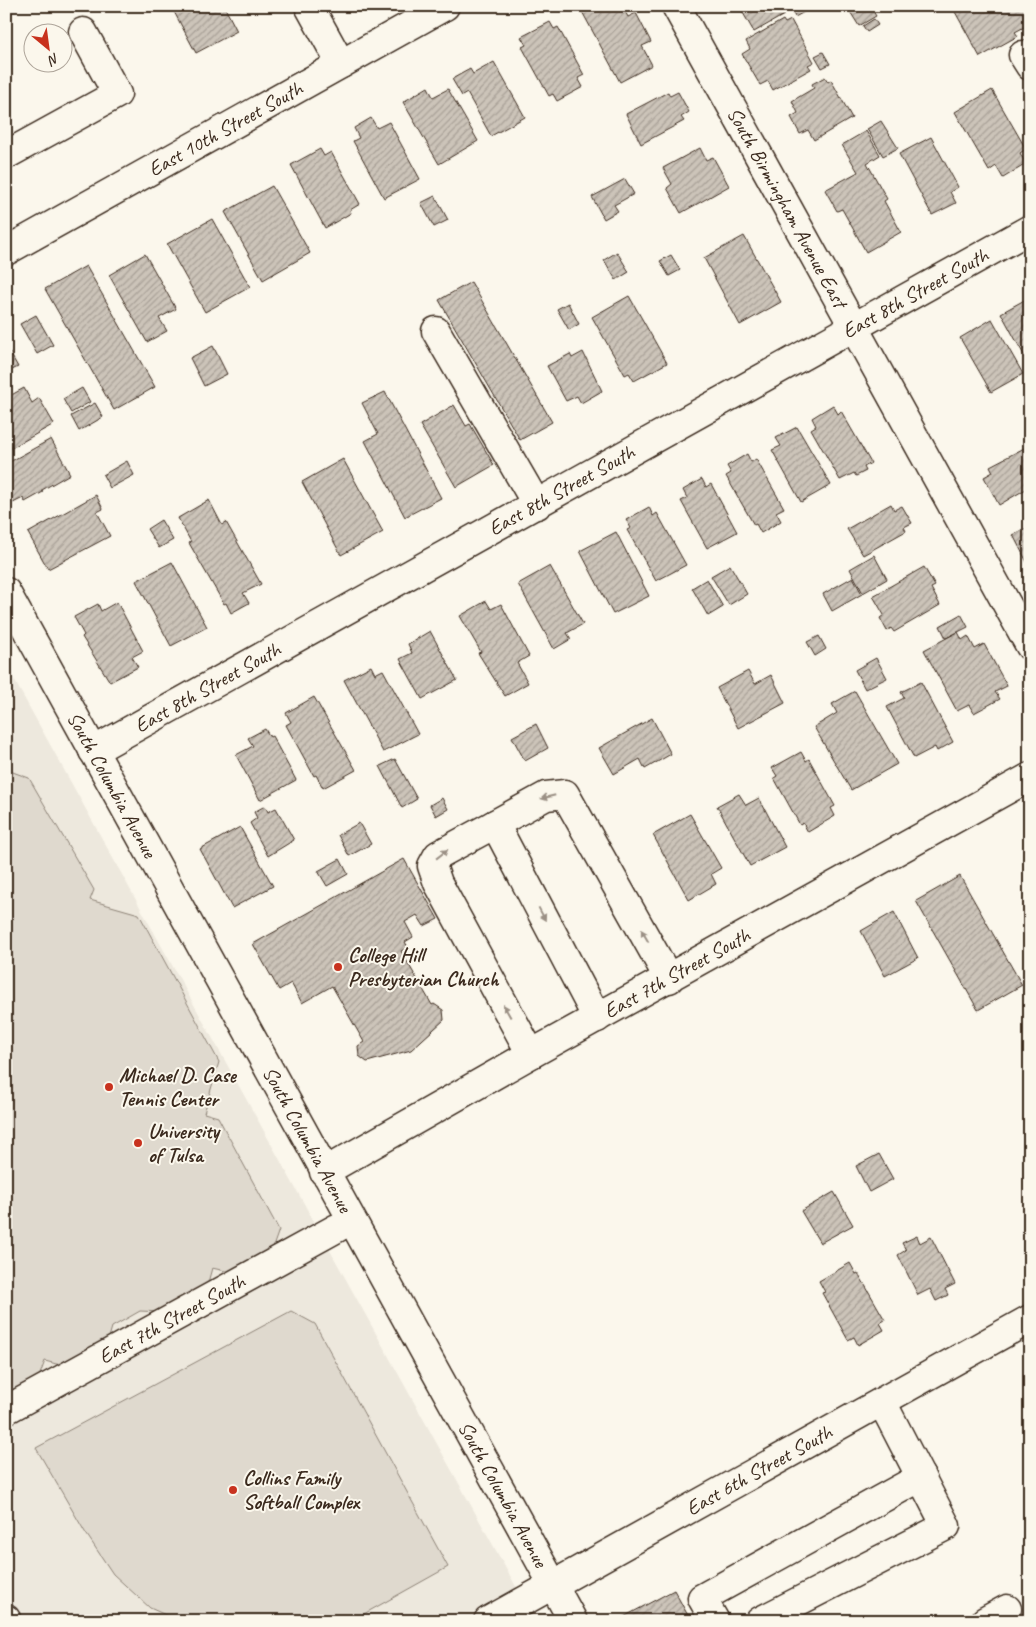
<svg xmlns="http://www.w3.org/2000/svg" width="1036" height="1627" font-family="Caveat,sans-serif">
<style>
.built{fill:#ede8dd}
.grass{fill:#dfd9ce;stroke:#8d8276}
.building{fill:url(#building-hatch);stroke:#3b2a1e}
.lines{fill:none;stroke-linecap:round;stroke-linejoin:round}
.minor-casing{stroke:#3b2a1e;stroke-width:31}
.minor{stroke:#fbf7ec;stroke-width:28}
.oneway{fill:#9b9085}
.poi-dot{fill:#c8321e;stroke:#fbf7ec;stroke-width:2}
.labels{text-anchor:middle;stroke-width:4;stroke-linejoin:round;paint-order:stroke}
.street-label{font-size:21px;fill:#3b2a1e;stroke:#fbf7ec}
.poi-label{font-size:21px;font-weight:bold;fill:#3b2a1e;stroke:#fbf7ec;text-anchor:start}
</style>
<defs>
<pattern id="building-hatch" width="6" height="6" patternUnits="userSpaceOnUse" patternTransform="scale(1.25)"><rect width="6" height="6" fill="#ccc4b9"/><path d="M-1 1l2-2M0 6l6-6M5 7l2-2" fill="none" stroke="#a79f96"/></pattern>
</defs>
<rect width="100%" height="100%" fill="#fbf7ec"/>
<filter id="ink" filterUnits="userSpaceOnUse"><feTurbulence type="fractalNoise" baseFrequency=".02" numOctaves="2"/><feDisplacementMap in="SourceGraphic" scale="10" xChannelSelector="R" yChannelSelector="G"/><feConvolveMatrix kernelMatrix="1 2 1 2 8 2 1 2 1" color-interpolation-filters="sRGB"/></filter>
<g filter="url(#ink)">
<path class="built" d="M6,665L535,1621H6Z"/>
<g class="grass">
<path d="M10,771L29,778L94,890L90,900L139,914L219,1062L204,1113L218,1117L279,1230L273,1247L230,1272L212,1268L207,1286L162,1312L140,1311L112,1327L108,1341L64,1366L45,1361L39,1377L6,1396V773Z"/>
<path d="M291,1311L315,1324L448,1567L362,1615L347,1621H179L150,1608L113,1574L85,1532L36,1448Z"/>
</g>
<g class="building">
<path d="M171,6H224L237,31L196,53Z"/>
<path d="M579,6H622L628,17L636,13L651,42L642,46L652,65L620,82Z"/>
<path d="M739,6H779L784,15L754,32Z"/>
<path d="M789,6H815L795,17Z"/>
<path d="M856,6H870L876,16L859,26L849,10Z"/>
<path d="M961,6H1030V24L1015,32L1018,36L980,57L954,10Z"/>
<path d="M874,19L878,25L867,32L863,26Z"/>
<path d="M783,20L785,23L791,20L814,62L808,65L811,69L773,90L768,81L760,85L742,54L750,49L746,41Z"/>
<path d="M550,22L554,29L558,27L584,75L578,78L583,87L557,101L553,94L549,96L522,47L526,45L521,37Z"/>
<path d="M823,52L830,64L822,68L815,56Z"/>
<path d="M494,62L525,117L491,136L467,93L462,96L452,79L470,69L473,74Z"/>
<path d="M825,77L828,82L831,80L852,118L814,140L808,130L800,134L791,117L798,113L792,101L814,88L812,84Z"/>
<path d="M428,87L433,97L448,89L478,141L439,164L403,102Z"/>
<path d="M992,90L1026,149L1020,153L1026,164L1003,178L996,166L989,171L955,112Z"/>
<path d="M668,92L670,96L678,92L689,112L681,117L684,121L641,144L626,114Z"/>
<path d="M371,118L377,128L389,122L420,179L384,198L353,141L359,138L354,128Z"/>
<path d="M881,121L898,148L883,156L867,129Z"/>
<path d="M866,131L880,155L867,163L887,199L884,201L901,232L866,252L842,209L837,211L825,190L858,172L842,145Z"/>
<path d="M931,137L958,187L950,192L956,203L932,215L899,154Z"/>
<path d="M700,148L706,160L713,157L729,186L681,213L667,188L672,184L663,168Z"/>
<path d="M320,149L324,156L331,152L360,204L350,210L351,213L325,228L291,165Z"/>
<path d="M625,179L634,194L614,205L618,211L604,219L592,197Z"/>
<path d="M272,186L310,253L263,280L225,212Z"/>
<path d="M435,196L448,220L434,227L421,203Z"/>
<path d="M212,219L250,287L205,312L167,244Z"/>
<path d="M744,236L781,302L740,325L704,258Z"/>
<path d="M617,252L629,272L616,280L604,260Z"/>
<path d="M145,254L176,309L159,318L167,331L147,342L109,275Z"/>
<path d="M671,255L680,270L669,276L660,261Z"/>
<path d="M86,266L155,387L114,410L45,289Z"/>
<path d="M471,282L552,422L520,440L439,300Z"/>
<path d="M629,296L667,363L634,381L629,373L625,375L592,317Z"/>
<path d="M1030,297V366L1001,313Z"/>
<path d="M568,303L579,324L569,330L557,309Z"/>
<path d="M36,315L53,345L37,354L20,324Z"/>
<path d="M992,319L1023,374L991,392L960,338Z"/>
<path d="M6,346L18,367L6,373Z"/>
<path d="M213,346L227,374L204,386L190,358Z"/>
<path d="M583,352L602,391L581,403L577,396L566,401L547,366L570,354L572,358Z"/>
<path d="M24,388L32,403L39,398L54,424L6,451V398Z"/>
<path d="M82,388L90,402L71,413L63,399Z"/>
<path d="M385,392L441,498L405,517L365,441L378,434L362,403Z"/>
<path d="M95,403L103,417L79,431L71,416Z"/>
<path d="M454,405L466,426L470,424L494,465L456,487L420,425Z"/>
<path d="M833,405L838,414L841,411L871,463L864,467L866,471L856,476L854,473L840,480L811,429L816,426L812,418Z"/>
<path d="M797,427L831,485L801,502L772,450L781,446L776,438Z"/>
<path d="M51,439L70,474L42,490L43,492L25,502L23,498L13,503L6,492V464Z"/>
<path d="M1030,445V495L1026,489L999,505L984,477L993,472L990,466Z"/>
<path d="M747,454L751,462L756,459L784,508L776,512L781,521L761,533L756,524L754,525L726,476L731,473L727,466Z"/>
<path d="M343,459L383,532L341,555L302,482Z"/>
<path d="M127,461L134,475L110,488L103,475Z"/>
<path d="M702,479L706,487L711,484L737,532L707,548L681,501L687,498L683,490Z"/>
<path d="M96,495L103,509L97,512L110,536L48,569L28,533Z"/>
<path d="M209,500L222,525L226,522L261,584L243,593L249,603L231,613L226,603L224,604L189,543L191,542L178,518Z"/>
<path d="M891,504L894,510L902,506L912,523L904,527L906,531L863,555L847,529Z"/>
<path d="M649,507L653,516L657,513L686,565L656,581L627,530L631,528L626,520Z"/>
<path d="M161,520L173,540L159,548L147,529Z"/>
<path d="M1030,526V568L1013,535Z"/>
<path d="M616,532L649,596L613,614L580,551Z"/>
<path d="M874,555L887,579L863,593L850,569Z"/>
<path d="M172,562L207,627L171,646L136,581Z"/>
<path d="M730,565L747,594L729,605L711,576Z"/>
<path d="M550,566L583,624L567,633L571,639L554,649L518,584Z"/>
<path d="M924,567L935,586L931,588L940,605L894,632L891,628L887,631L880,618L884,615L873,596Z"/>
<path d="M853,577L862,594L832,611L823,594Z"/>
<path d="M707,579L723,607L708,616L692,588Z"/>
<path d="M486,601L491,609L501,604L529,656L517,663L528,683L505,696L478,653L481,652L460,616Z"/>
<path d="M117,602L143,651L132,657L138,667L110,682L82,637L84,635L74,617L98,604L101,611Z"/>
<path d="M961,614L968,627L946,638L940,626Z"/>
<path d="M430,631L457,680L422,699L400,659L412,653L408,644Z"/>
<path d="M958,632L962,640L968,636L975,649L984,644L1007,686L995,692L1000,699L974,713L969,705L957,711L924,650Z"/>
<path d="M819,636L826,649L815,656L807,642Z"/>
<path d="M876,658L887,678L865,689L855,670Z"/>
<path d="M371,666L375,674L383,670L418,734L383,752L344,680Z"/>
<path d="M748,671L755,684L771,675L785,703L738,728L717,688Z"/>
<path d="M921,682L953,742L937,751L935,747L914,758L887,707L904,698L901,692Z"/>
<path d="M855,691L897,764L851,790L814,727L837,713L832,704Z"/>
<path d="M314,697L356,770L323,788L316,775L314,776L286,725L291,722L286,713Z"/>
<path d="M652,718L671,754L645,769L640,759L614,774L599,748Z"/>
<path d="M536,724L548,748L525,761L512,737Z"/>
<path d="M265,729L270,737L272,736L296,780L260,800L236,755L253,746L248,738Z"/>
<path d="M801,752L806,761L809,759L835,806L831,808L835,816L808,832L803,823L800,825L774,778L777,776L772,768Z"/>
<path d="M395,759L417,799L402,808L380,766Z"/>
<path d="M739,794L746,805L759,798L785,847L750,866L717,806Z"/>
<path d="M442,798L448,809L436,816L430,805Z"/>
<path d="M265,806L268,812L276,808L294,840L268,856L250,823L257,818L254,812Z"/>
<path d="M690,814L721,868L711,874L716,884L689,900L653,835Z"/>
<path d="M359,823L371,844L349,856L338,835Z"/>
<path d="M240,827L273,886L232,908L200,849Z"/>
<path d="M340,859L348,874L327,886L318,871Z"/>
<path d="M404,859L438,919L424,926L417,915L405,922L413,937L405,942L408,947L401,951L432,1005L434,1004L443,1010L444,1020L411,1050L367,1062L359,1056L358,1046L364,1042L332,986L302,1003L291,983L279,990L253,944Z"/>
<path d="M960,876L1022,985L978,1010L916,901Z"/>
<path d="M894,912L918,958L885,976L861,931Z"/>
<path d="M879,1154L893,1179L869,1192L856,1166Z"/>
<path d="M834,1192L853,1225L820,1243L801,1211Z"/>
<path d="M917,1236L920,1243L931,1237L955,1284L945,1289L948,1295L936,1301L930,1289L918,1295L898,1255L906,1250L902,1243Z"/>
<path d="M850,1263L856,1274L858,1273L885,1320L880,1323L884,1330L858,1345L854,1337L848,1340L822,1293L825,1292L819,1281Z"/>
<path d="M674,1590L691,1621H619L618,1620Z"/>
</g>
<g class="lines">
<defs>
<g id="minor">
<path d="M309,6L341,64"/>
<path id="s1" d="M676,6L1030,646"/>
<path d="M1023,55L1030,66"/>
<path d="M6,155L117,94L83,32"/>
<path id="s2" d="M6,251L445,6"/>
<path d="M436,331L537,505"/>
<path id="s3" d="M6,592L573,1621"/>
<path id="s4" d="M93,751L1030,229"/>
<path d="M495,824L438,855L432,866L438,883L531,1054"/>
<path d="M597,1018L495,824L546,796L565,794L669,979"/>
<path id="s5" d="M324,1172L531,1054L1030,777"/>
<path id="s6" d="M6,1410L337,1228"/>
<path d="M6,1619L7,1621"/>
<path id="s7" d="M488,1621L1030,1319"/>
<path d="M715,1621L702,1598L921,1477"/>
<path d="M760,1621L946,1526L882,1402"/>
<path d="M985,1621L1007,1609"/>
</g>
</defs>
<use href="#minor" class="minor-casing"/>
<use href="#minor" class="minor"/>
</g>
<defs><path id="oneway-solid" d="M-6-.8H1V-3.2L6.5 0L1 3.2V.8H-6Z" transform="scale(1.25)"/></defs>
<g class="oneway">
<use href="#oneway-solid" transform="translate(548 797) rotate(166)"/>
<use href="#oneway-solid" transform="translate(442 854) rotate(-38)"/>
<use href="#oneway-solid" transform="translate(542 914) rotate(62)"/>
<use href="#oneway-solid" transform="translate(645 936) rotate(-120)"/>
<use href="#oneway-solid" transform="translate(507 1011) rotate(-119)"/>
</g>
</g>
<g class="poi-dot">
<circle cx="338" cy="967" r="5"/>
<circle cx="109" cy="1087" r="5"/>
<circle cx="138" cy="1143" r="5"/>
<circle cx="233" cy="1490" r="5"/>
</g>
<g class="labels">
<g class="street-label">
<text dy="7" stroke="none"><textPath href="#s2" startOffset="251">East 10th Street South</textPath></text>
<text dy="7" stroke="none"><textPath href="#s1" startOffset="230">South Birmingham Avenue East</textPath></text>
<text dy="7" stroke="none"><textPath href="#s4" startOffset="941">East 8th Street South</textPath></text>
<text dy="7" stroke="none"><textPath href="#s4" startOffset="536">East 8th Street South</textPath></text>
<text dy="7" stroke="none"><textPath href="#s4" startOffset="131">East 8th Street South</textPath></text>
<text dy="7" stroke="none"><textPath href="#s3" startOffset="220">South Columbia Avenue</textPath></text>
<text dy="7" stroke="none"><textPath href="#s5" startOffset="405">East 7th Street South</textPath></text>
<text dy="7" stroke="none"><textPath href="#s3" startOffset="625">South Columbia Avenue</textPath></text>
<text dy="7" stroke="none"><textPath href="#s6" startOffset="189">East 7th Street South</textPath></text>
<text dy="7" stroke="none"><textPath href="#s7" startOffset="310">East 6th Street South</textPath></text>
<text dy="7" stroke="none"><textPath href="#s3" startOffset="1030">South Columbia Avenue</textPath></text>
</g>
<g class="poi-label">
<text x="348" y="962">College Hill<tspan x="348" dy="24">Presbyterian Church</tspan></text>
<text x="119" y="1082">Michael D. Case<tspan x="119" dy="24">Tennis Center</tspan></text>
<text x="148" y="1138">University<tspan x="148" dy="24">of Tulsa</tspan></text>
<text x="243" y="1485">Collins Family<tspan x="243" dy="24">Softball Complex</tspan></text>
</g>
</g>
<rect width="1036" height="1627" fill="none" stroke="#fbf7ec" stroke-width="25"/>
<rect x="12" y="12" width="1011" height="1602" fill="none" stroke="#3b2a1e" stroke-width="2" filter="url(#ink)"/>
<g transform="translate(48 48) rotate(151)"><circle r="24" fill="#fbf7ec" stroke="#aea59a"/>
<path d="M0-4L9 19L0 12L-9 19Z" fill="#c8321e"/>
<text y="-8" font-size="14" font-weight="bold" text-anchor="middle" fill="#3b2a1e">N</text>
</g>
</svg>
